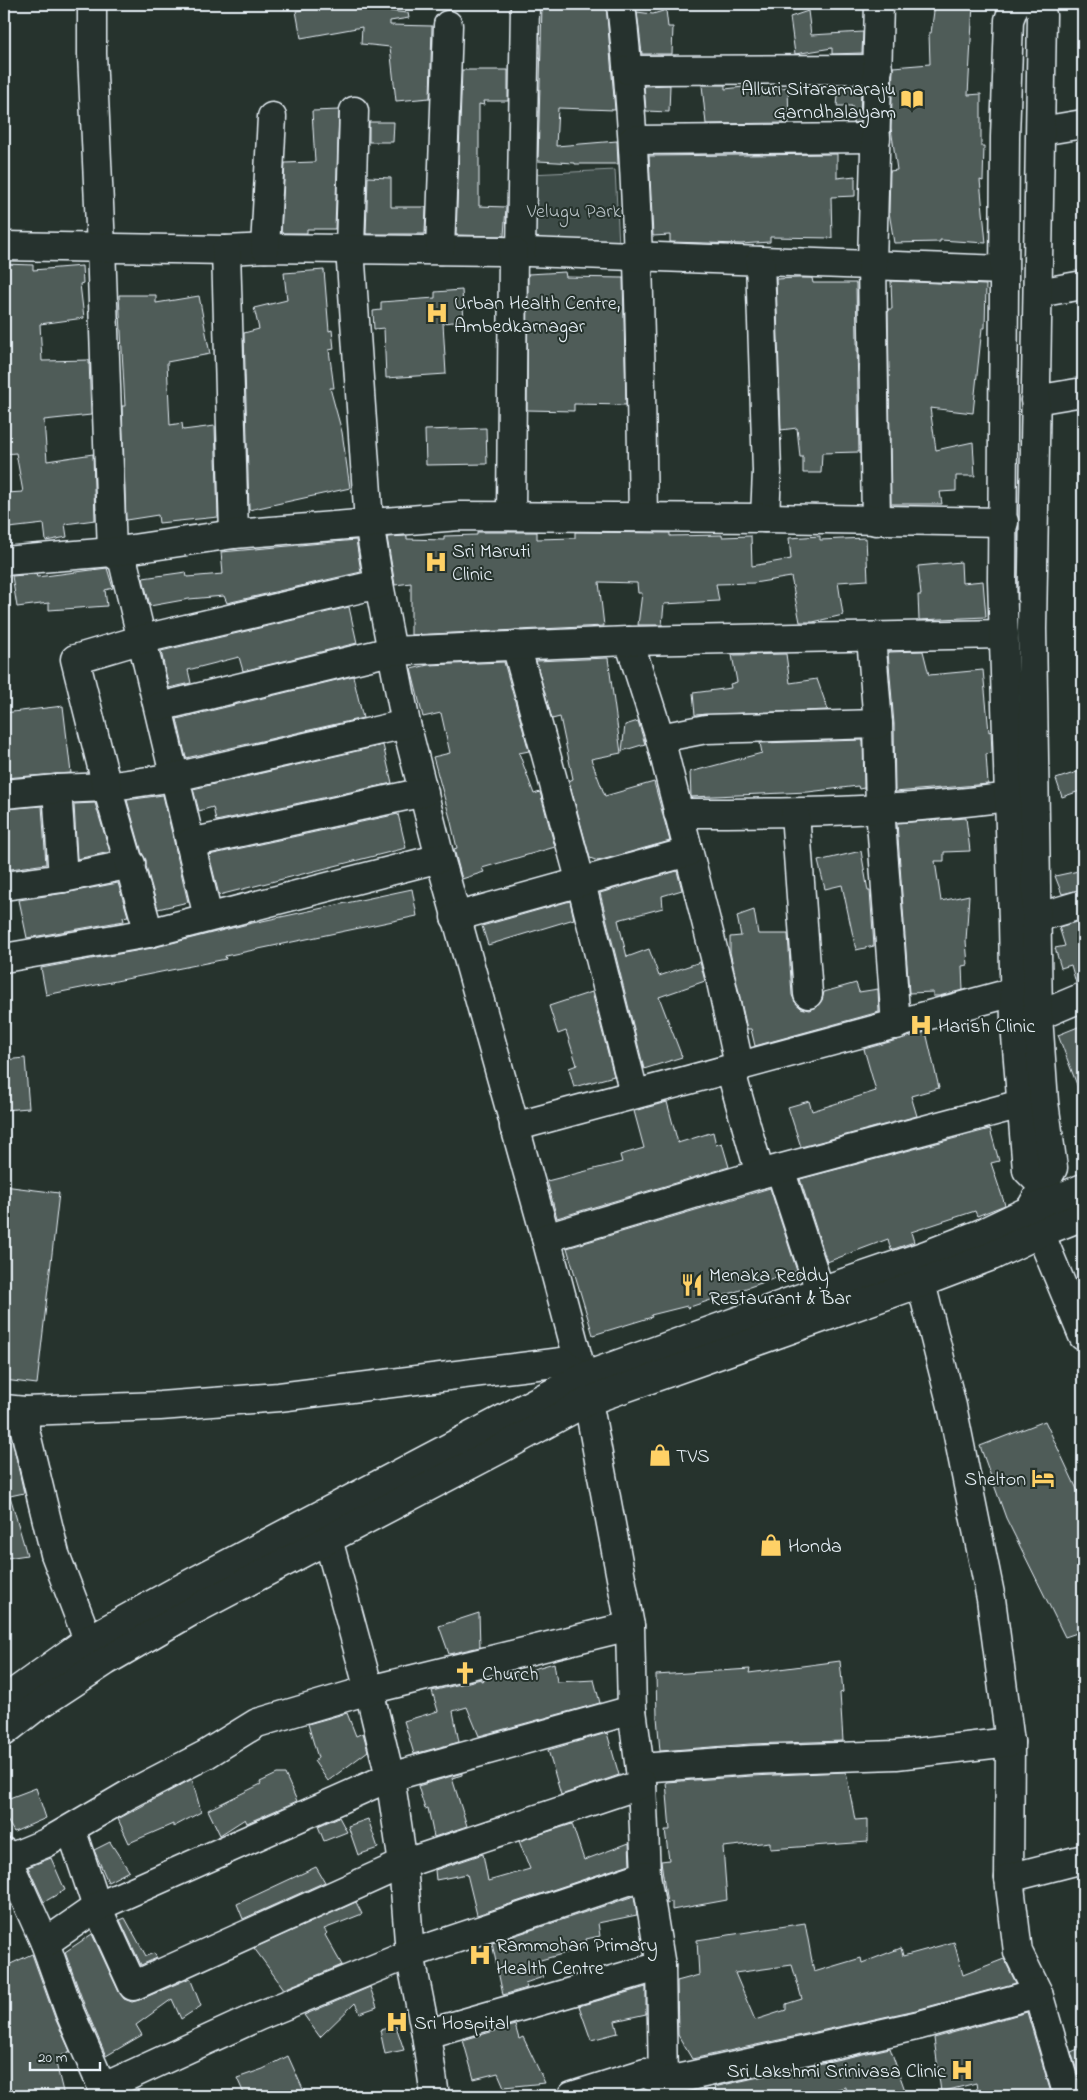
<svg xmlns="http://www.w3.org/2000/svg" width="1087" height="2100" font-family="'Indie Flower',sans-serif">
<style>
.green{fill:#3e4b47;stroke:#939ea0}
.building{fill:#505c59;stroke:#e8f1f8;fill-rule:evenodd}
.lines{fill:none;stroke-linecap:round;stroke-linejoin:round}
.minor-casing{stroke:#e8f1f8;stroke-width:31}
.major-casing{stroke:#e8f1f8;stroke-width:31}
.minor{stroke:#26332d;stroke-width:28}
.major{stroke:#26332d;stroke-width:28}
.labels{text-anchor:middle;stroke-width:4;stroke-linejoin:round;paint-order:stroke}
.poi-label{font-size:20px;fill:#e8f1f8;stroke:#26332d;text-anchor:start}
.park-label{font-size:20px;fill:#b5bfc3;stroke:#26332d}
</style>
<rect width="100%" height="100%" fill="#26332d"/>
<filter id="ink" filterUnits="userSpaceOnUse"><feTurbulence type="fractalNoise" baseFrequency=".02" numOctaves="2"/><feDisplacementMap in="SourceGraphic" scale="10" xChannelSelector="R" yChannelSelector="G"/><feConvolveMatrix kernelMatrix="1 2 1 2 8 2 1 2 1" color-interpolation-filters="sRGB"/></filter>
<g filter="url(#ink)">
<path class="green" d="M615,170L619,245L533,249L530,174Z"/>
<g class="building">
<path d="M337,4H350L351,7L408,13L409,18L390,21V25L432,26L430,98L396,101L390,47L361,44L362,27L301,38L296,11Z"/>
<path d="M542,4H606L615,110L558,108L556,146L617,141L618,164H575V163L538,161Z"/>
<path d="M935,4H973L968,95L981,94V146H984L983,181L980,180L986,243L940,240V242L894,243L889,212L890,171L897,170L891,128L893,67L930,64L929,33H931Z"/>
<path d="M666,10L668,27H673L672,54H642L637,12L653,14Z"/>
<path d="M808,11L811,35L863,32L862,53L832,54V48L795,54L790,17Z"/>
<path d="M462,70H508V101H483L484,105L479,104V206L506,207L504,236L456,235Z"/>
<path d="M670,85L669,112L646,111L644,86Z"/>
<path d="M702,85H725V89L762,85V91L788,87L789,123L706,124Z"/>
<path d="M839,85H861L860,122L853,123L852,106H837Z"/>
<path d="M339,110L335,229H307V233H281L285,163L315,162L312,111Z"/>
<path d="M369,122H394L393,142H369Z"/>
<path d="M837,154V178L855,176V196L831,197L832,238L770,237V242L741,244L670,242V235L653,236L649,156Z"/>
<path d="M368,177L391,178V207H426L425,234H366Z"/>
<path d="M4,264L33,265V270L82,266L83,283L80,284L84,318L40,324L42,361L89,360L91,415L44,420L47,461L93,454L95,520L65,524L67,537L46,541L44,524L9,528L6,493L23,492L16,453L4,454V428H7L4,388Z"/>
<path d="M324,270L329,331L332,330L334,349L329,350L334,388H330L342,432L350,488L249,510L244,333L259,329L254,308L287,300L284,273Z"/>
<path d="M565,272L566,277L623,278L626,405L574,404V411L527,410L528,274Z"/>
<path d="M798,278H812L813,283H856L859,452L822,453L821,473H803V457H800L797,428L781,430L776,279Z"/>
<path d="M891,281L986,285L985,328H982L973,413L930,408L936,450L973,442L975,476H956V491L940,492L942,504H891L888,309H892Z"/>
<path d="M462,290L464,321L443,323L446,374L386,378L384,328L374,329L373,311L381,310V302L435,298V292Z"/>
<path d="M119,295H156V303L199,296L210,354L167,362L170,425L182,423L183,430L215,426L218,517L159,523L158,515L126,520L122,406H125Z"/>
<path d="M486,428L487,464L426,465L425,430Z"/>
<path d="M477,532H537V539L575,538V532L670,533V536L722,535V537L751,536L752,566L791,559L789,538L820,536V540L866,538L868,580L838,582L843,615L813,622H800L791,577L754,583L716,584L719,601L664,604L662,625H638L642,593H638L637,583L599,582L604,626L411,635V583L395,585L387,537L407,536V539L444,540V536L477,535Z"/>
<path d="M356,540L361,572L227,603L224,596L189,599L150,606L143,578L186,572L187,577L223,574L221,552Z"/>
<path d="M961,562L962,583L983,581L986,617L919,620L918,595H921L918,566Z"/>
<path d="M107,568L113,588L105,590L107,606L49,610V603L17,607L12,576L36,574L37,577Z"/>
<path d="M349,607L357,643L243,671L239,657L188,670L191,683L169,688L161,651Z"/>
<path d="M923,651L929,675L983,670L989,732L991,731L992,753L986,754L988,784L895,792L894,724L888,652Z"/>
<path d="M786,654L790,683L817,679L828,710L695,715L693,693L731,688L730,684L737,682L732,655Z"/>
<path d="M608,658L621,753L591,759L605,796L654,782L670,841L598,861L590,858L569,781L573,779L560,717L552,719L536,661Z"/>
<path d="M504,662L529,751L519,753L534,794L540,792L555,847L482,868L484,872L462,879L454,849L457,848L450,818L433,757L450,753L441,713L423,717L411,669L428,665Z"/>
<path d="M353,676L363,718L186,758L177,719Z"/>
<path d="M63,706L71,773L4,778V713Z"/>
<path d="M638,721L645,744L622,751L625,725Z"/>
<path d="M863,740L864,788L859,789L858,786L808,792L691,797L690,772L762,753L760,743Z"/>
<path d="M383,745L392,783L216,821L213,807L199,811L193,789Z"/>
<path d="M1083,770V790L1062,797L1056,779Z"/>
<path d="M163,795L188,902L158,909L146,866V860L142,853L127,800Z"/>
<path d="M95,803L110,852L77,859L74,804Z"/>
<path d="M42,806L46,864L4,870V809Z"/>
<path d="M398,814L406,848L219,895L209,855Z"/>
<path d="M966,818L970,851L944,852V861H935L941,901L969,895L966,941L968,965L962,966L963,990L939,996H933V992L909,993L897,823Z"/>
<path d="M861,851L868,891H870L874,946L856,950L842,885L825,889L818,861Z"/>
<path d="M1083,870V889L1062,894L1055,876Z"/>
<path d="M677,871L682,890L662,896L663,908L618,920L627,957L649,949L659,976L700,962L705,981L659,997L682,1057L644,1069L600,893Z"/>
<path d="M118,883L128,916L123,917L124,921L27,938L19,900L65,893Z"/>
<path d="M412,889L417,916L225,956L226,959L46,995L41,968L152,948L248,924Z"/>
<path d="M570,901L574,919L488,945L482,926Z"/>
<path d="M754,910L758,934H788L792,995L795,1002L801,1008L809,1010L816,1007L822,1000L824,992L856,983L859,992L878,989L879,1012L755,1046L751,1029H747L730,952V937L741,936L737,916Z"/>
<path d="M1083,920V982L1076,983L1071,965L1061,968L1055,948L1065,946L1059,927Z"/>
<path d="M592,992L614,1076L574,1087L569,1068L577,1065L566,1031L558,1034L549,1006Z"/>
<path d="M1083,1025V1098H1082L1058,1035Z"/>
<path d="M926,1032L939,1088L911,1096L917,1116L801,1147L788,1107L809,1101L812,1111L876,1091L864,1049Z"/>
<path d="M25,1058L29,1108L4,1110V1060Z"/>
<path d="M667,1102L678,1143L713,1132L716,1145L722,1143L729,1167L557,1218L547,1181L622,1162L620,1155L644,1148L634,1111Z"/>
<path d="M990,1129L999,1161L991,1163L1005,1205L977,1216L975,1211L911,1232L914,1242L891,1250L888,1239L827,1262L800,1179Z"/>
<path d="M4,1186L59,1193L37,1384L4,1380Z"/>
<path d="M770,1188L797,1271L687,1308V1306L651,1315L652,1317L593,1335L567,1248Z"/>
<path d="M1045,1421L1083,1502V1631L1065,1637L1006,1518L980,1446Z"/>
<path d="M4,1425H9L24,1493L10,1496L27,1555L7,1558L4,1533Z"/>
<path d="M479,1613L480,1647L449,1654L439,1626Z"/>
<path d="M840,1661L843,1692L840,1693L843,1741L750,1744L660,1751L657,1717L656,1675L750,1669L749,1673Z"/>
<path d="M554,1663L557,1682L594,1680L600,1703L479,1736L467,1707L453,1711L459,1742L414,1754L404,1721L438,1711L432,1691L481,1679V1681L511,1672L512,1675Z"/>
<path d="M347,1713L356,1736L363,1733L368,1751L328,1781L314,1761L318,1758L308,1724Z"/>
<path d="M607,1733L619,1775L561,1795L548,1750Z"/>
<path d="M846,1772L855,1820L868,1819V1842L770,1849V1842L723,1847L727,1900L672,1910V1901L667,1904L661,1861L669,1860L665,1830H670L666,1782L752,1776Z"/>
<path d="M462,1773V1775L452,1778L467,1826L434,1837L428,1808L425,1809L418,1786Z"/>
<path d="M277,1774H285L297,1801L247,1823L245,1819L220,1835L208,1810L261,1784L260,1782Z"/>
<path d="M192,1779L201,1812L173,1827V1824L129,1843L118,1819Z"/>
<path d="M36,1788L46,1818L14,1832L4,1815V1800Z"/>
<path d="M339,1817L347,1832L324,1841L318,1826Z"/>
<path d="M368,1819L378,1848L358,1855L348,1826Z"/>
<path d="M572,1824L584,1860L629,1843L630,1864L477,1915L467,1874L436,1880L435,1870L483,1854L488,1881L530,1869L519,1841Z"/>
<path d="M110,1842L129,1871L108,1882L94,1850Z"/>
<path d="M51,1858L65,1890L44,1902L28,1867Z"/>
<path d="M316,1867L325,1882L243,1919L237,1904Z"/>
<path d="M634,1896L637,1915L598,1923L600,1936L586,1939L588,1947L537,1961L543,1977L525,1983L527,1988L503,1995L492,1943Z"/>
<path d="M356,1902L362,1914L324,1929L327,1933L325,1935L342,1965L284,1989L254,1948Z"/>
<path d="M125,1918L146,1956L154,1953L157,1958L141,1965L120,1920Z"/>
<path d="M805,1923L814,1972L861,1958L862,1963L901,1948L903,1956L954,1942L963,1975L1004,1959L1016,1983L916,2010L692,2059L678,2035L677,1981L699,1975L697,1940ZM792,1965L802,1999L786,2004V2010L755,2020L735,1973Z"/>
<path d="M92,1934L119,1992L124,1999L132,2002L139,2000L190,1978L201,2006L181,2019L172,1999L136,2025L142,2035L106,2056L85,2007L65,1952Z"/>
<path d="M32,1954L55,2018L70,2051L55,2059L64,2096H4V1967Z"/>
<path d="M370,1987L377,2007L360,2013L355,2003L320,2037L304,2015Z"/>
<path d="M646,1987V2014L615,2021L618,2033L591,2040L579,2006Z"/>
<path d="M1027,2012L1052,2096H978L976,2083L941,2092L934,2038Z"/>
<path d="M515,2025L519,2039L523,2037L545,2083L504,2087L498,2073L474,2079L463,2040Z"/>
<path d="M396,2026L404,2050L385,2054L380,2030Z"/>
<path d="M1083,2047V2079L1080,2080L1071,2052Z"/>
<path d="M890,2048L907,2096H846L845,2087L813,2096H717L714,2087Z"/>
<path d="M288,2056L306,2096H245L237,2078L263,2069Z"/>
</g>
<g class="lines">
<defs>
<g id="minor">
<path d="M92,4V54L101,247L112,552L123,561L208,917"/>
<path d="M621,4C640,174 640,346 643,517"/>
<path d="M628,70L878,69"/>
<path d="M354,111L350,249L369,522L379,584L406,724L440,858L546,1238L583,1377L588,1401L630,1626L632,1710L642,1784L646,1875L661,1966L663,2082L666,2096"/>
<path d="M1041,131L1083,124"/>
<path d="M633,140L876,138"/>
<path d="M4,246L226,250L265,248L500,251L1004,270"/>
<path d="M265,248L272,117"/>
<path d="M226,250L234,534"/>
<path d="M440,250L448,25"/>
<path d="M521,252L525,4"/>
<path d="M760,261L767,471L765,518"/>
<path d="M1038,293L1083,285"/>
<path d="M1035,400L1083,392"/>
<path d="M511,516L513,251"/>
<path d="M876,521L872,264L879,4"/>
<path d="M4,561L112,552L234,534L459,516L765,518L1004,522"/>
<path d="M871,637L878,724L880,808L896,1025"/>
<path d="M629,641L660,738L720,977L739,1065L733,1079L760,1174"/>
<path d="M516,645L581,883L634,1093"/>
<path d="M159,707L391,651L629,641L1004,634"/>
<path d="M660,738L706,729L878,724"/>
<path d="M57,789L63,878"/>
<path d="M4,794L57,789L107,787L175,777L406,724"/>
<path d="M678,813C788,813 899,812 1008,797"/>
<path d="M795,813L808,994"/>
<path d="M190,843L424,792"/>
<path d="M4,886L63,878L131,864"/>
<path d="M455,917L688,852"/>
<path d="M1036,918L1083,904"/>
<path d="M149,933L107,787L75,659L143,639L379,584"/>
<path d="M4,958L149,933L440,858"/>
<path d="M1038,1016L1083,997"/>
<path d="M514,1127L1014,992"/>
<path d="M780,1169L820,1291"/>
<path d="M1031,1211L1083,1336"/>
<path d="M546,1238L760,1174L1021,1104"/>
<path d="M921,1283L952,1406L991,1599L1010,1742L1009,1878L1018,1952L1038,1993L1068,2096"/>
<path d="M4,1409L25,1411L160,1406L279,1397L562,1362L583,1377"/>
<path d="M25,1411V1430L55,1554L88,1640"/>
<path d="M328,1539L369,1690L390,1777L403,1864L410,1954L426,2034L435,2096"/>
<path d="M640,1768L751,1760L896,1755L1010,1742"/>
<path d="M71,1829L97,1907L133,1986L403,1864L642,1784"/>
<path d="M4,1852L45,1943L70,2013L106,2096"/>
<path d="M7,1859L46,1843L128,1795L205,1755L257,1723L369,1690L630,1626"/>
<path d="M1009,1878L1083,1859"/>
<path d="M45,1943L97,1907L390,1777L632,1710"/>
<path d="M426,2034L661,1966"/>
<path d="M102,2088L259,2016L410,1954L646,1875"/>
<path d="M572,2096L645,2073L663,2082L920,2025L1038,1993"/>
</g>
<g id="major">
<path d="M1015,4L1009,20L1005,137L1002,580L1013,921L1015,1024L1027,1170L1043,1186"/>
<path d="M1030,1210L1053,1168L1044,1102L1038,1016L1032,629L1042,15L1038,4"/>
<path d="M4,1700L88,1640L180,1589L583,1377L820,1291L926,1255L982,1233L1030,1210L1083,1188"/>
<path d="M4,1732L36,1707L106,1661L192,1611L500,1449L588,1401L921,1283L992,1256L1040,1233L1083,1216"/>
</g>
</defs>
<use href="#minor" class="minor-casing"/>
<use href="#major" class="major-casing"/>
<use href="#minor" class="minor"/>
<use href="#major" class="major"/>
</g>
</g>
<defs>
<symbol id="library-bare" viewBox="-9 -9 18 18"><path d="M-6-4Q-3-5.5-.7-3.5V5Q-3 3-6 4ZM6-4Q3-5.5 .7-3.5V5Q3 3 6 4Z" fill="#ffd166" stroke="#26332d" stroke-width="2.5" paint-order="stroke"/></symbol>
<symbol id="hospital-bare" viewBox="-9 -9 18 18"><path d="M-5-5h3v3.5h4V-5h3V5h-3V1.5h-4V5h-3Z" fill="#ffd166" stroke="#26332d" stroke-width="2.5" paint-order="stroke"/></symbol>
<symbol id="restaurant-bare" viewBox="-9 -9 18 18"><path d="M-5-6h1v4h1v-4h1v4h1v-4h1v5L-1.5 .5V6h-2V.5L-5-1ZM5-6V6H3V1.5H1.5Q1.5-4 5-6Z" fill="#ffd166" stroke="#26332d" stroke-width="2.5" paint-order="stroke"/></symbol>
<symbol id="shop-bare" viewBox="-9 -9 18 18"><path d="M-5-2.5h2.3a2.7 3.5 0 0 1 5.4 0H5L5.5 6h-11ZM-1.5-2.5h3a1.5 2.3 0 0 0-3 0Z" fill="#ffd166" stroke="#26332d" stroke-width="2.5" paint-order="stroke"/></symbol>
<symbol id="hotel-bare" viewBox="-9 -9 18 18"><path d="M-6-4.5h1.5V1H6V5H4.5V3h-9V5H-6ZM-4 0a1.8 1.8 0 1 1 3.6 0ZM.5 0V-2.5h3Q6-2.5 6 0Z" fill="#ffd166" stroke="#26332d" stroke-width="2.5" paint-order="stroke"/></symbol>
<symbol id="church-bare" viewBox="-9 -9 18 18"><path d="M-1.2-6h2.4v3.5h3.3v2.4h-3.3V6h-2.4V-.1h-3.3v-2.4h3.3Z" fill="#ffd166" stroke="#26332d" stroke-width="2.5" paint-order="stroke"/></symbol>
</defs>
<g fill-rule="evenodd">
<use href="#library-bare" x="896" y="83" width="32" height="32"/>
<use href="#hospital-bare" x="421" y="297" width="32" height="32"/>
<use href="#hospital-bare" x="420" y="546" width="32" height="32"/>
<use href="#hospital-bare" x="905" y="1009" width="32" height="32"/>
<use href="#restaurant-bare" x="676" y="1269" width="32" height="32"/>
<use href="#shop-bare" x="644" y="1439" width="32" height="32"/>
<use href="#hotel-bare" x="1027" y="1462" width="32" height="32"/>
<use href="#shop-bare" x="755" y="1529" width="32" height="32"/>
<use href="#church-bare" x="449" y="1657" width="32" height="32"/>
<use href="#hospital-bare" x="464" y="1939" width="32" height="32"/>
<use href="#hospital-bare" x="381" y="2006" width="32" height="32"/>
<use href="#hospital-bare" x="946" y="2054" width="32" height="32"/>
</g>
<g class="labels">
<g class="poi-label">
<text x="896" y="95" text-anchor="end">Alluri Sitaramaraju<tspan x="896" dy="23">Garndhalayam</tspan></text>
<text x="454" y="309">Urban Health Centre,<tspan x="454" dy="23">Ambedkarnagar</tspan></text>
<text x="452" y="557">Sri Maruti<tspan x="452" dy="23">Clinic</tspan></text>
<text x="938" y="1032">Harish Clinic</text>
<text x="709" y="1281">Menaka Reddy<tspan x="709" dy="23">Restaurant &amp; Bar</tspan></text>
<text x="676" y="1462">TVS</text>
<text x="1026" y="1485" text-anchor="end">Shelton</text>
<text x="788" y="1552">Honda</text>
<text x="482" y="1680">Church</text>
<text x="496" y="1951">Rammohan Primary<tspan x="496" dy="23">Health Centre</tspan></text>
<text x="414" y="2029">Sri Hospital</text>
<text x="946" y="2077" text-anchor="end">Sri Lakshmi Srinivasa Clinic</text>
</g>
<g class="park-label">
<text x="574" y="217">Velugu Park</text>
</g>
</g>
<rect width="1087" height="2100" fill="none" stroke="#26332d" stroke-width="20"/>
<rect x="10" y="10" width="1067" height="2080" fill="none" stroke="#e8f1f8" stroke-width="2" filter="url(#ink)"/>
<path d="M30 2062v8h70v-8" fill="none" stroke="#e8f1f8" stroke-width="2.5"/>
<text x="38" y="2062" font-size="15" fill="#e8f1f8" stroke="#26332d" stroke-width="4" paint-order="stroke">20 m</text>
</svg>
